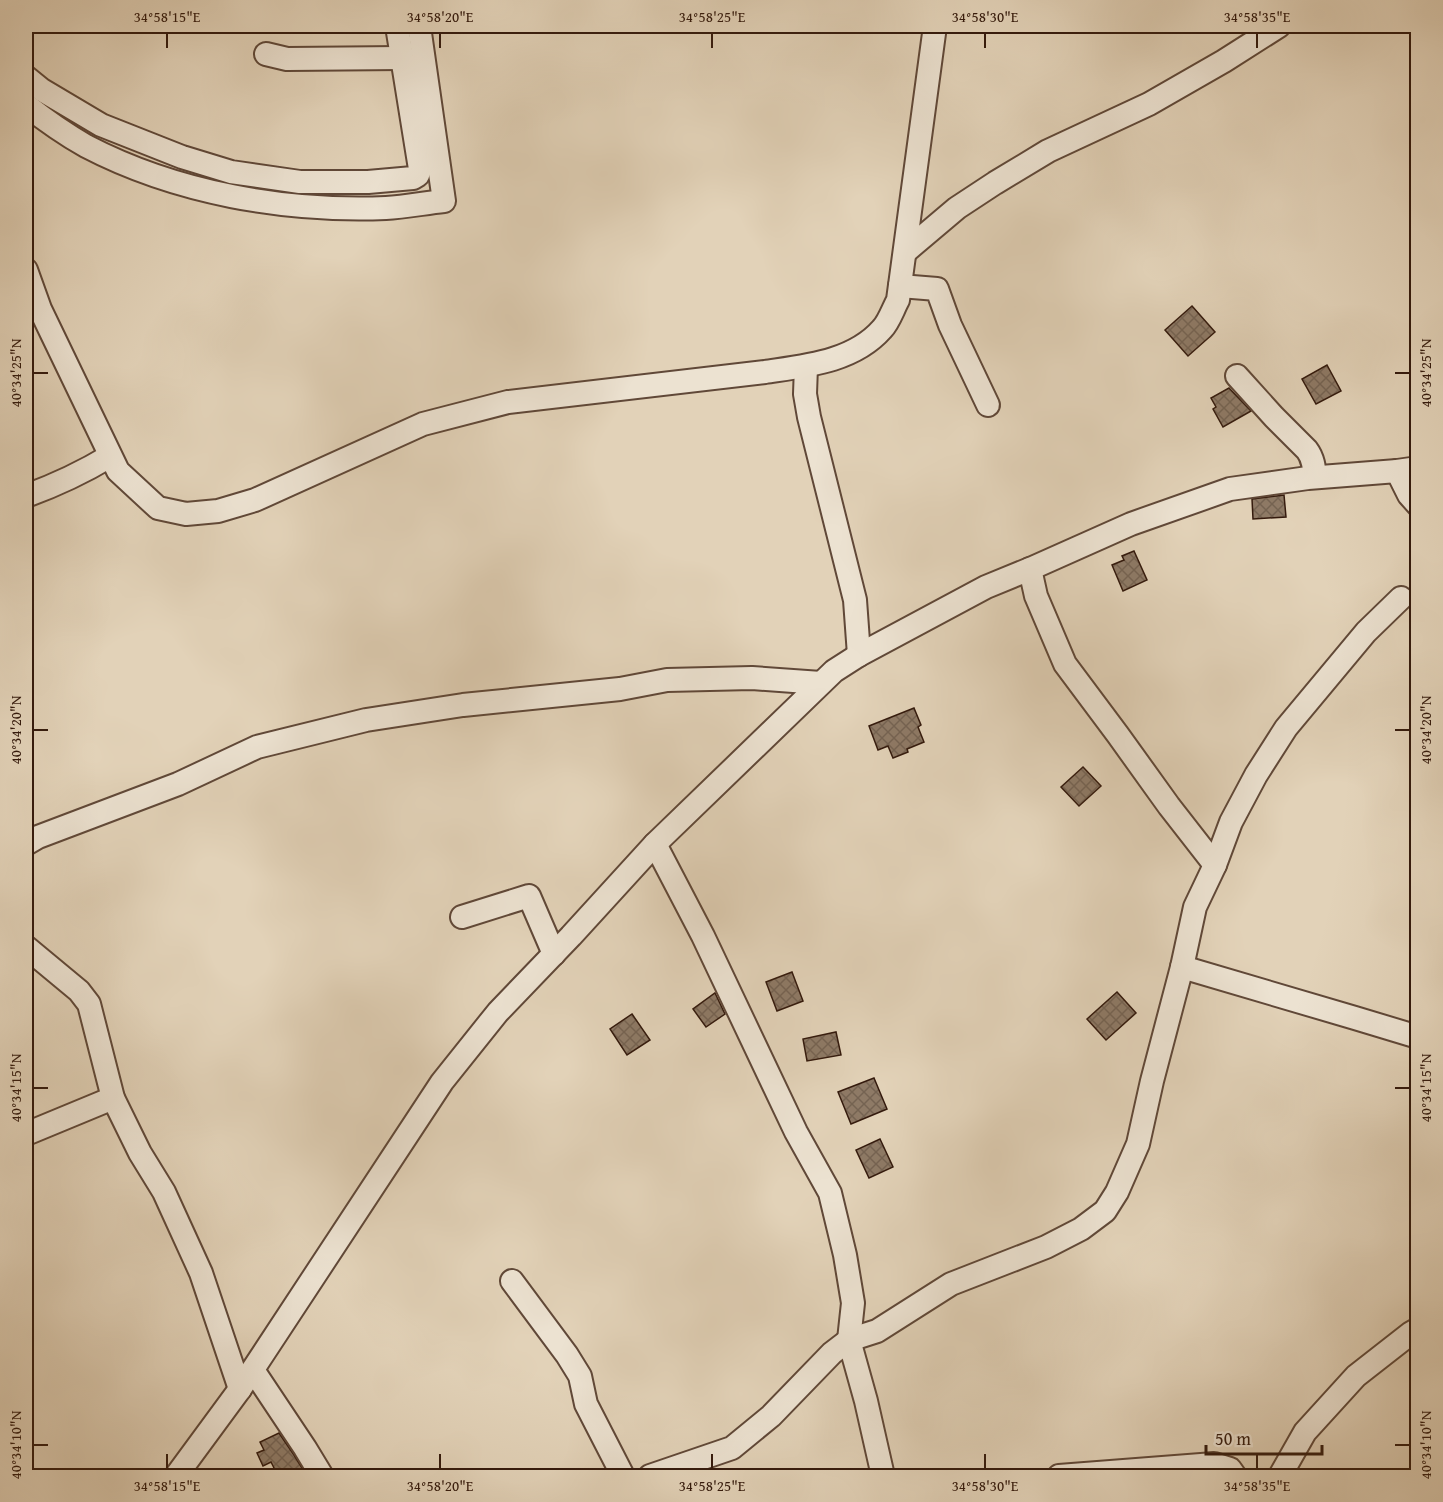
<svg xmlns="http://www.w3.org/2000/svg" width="1443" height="1502" font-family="'Gentium Book Plus',serif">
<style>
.building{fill:url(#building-cross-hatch);stroke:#341a0d;stroke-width:1.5}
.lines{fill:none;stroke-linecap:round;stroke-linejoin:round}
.minor-casing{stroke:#604838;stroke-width:26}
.minor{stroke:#ece2d1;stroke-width:22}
.ticks{fill:none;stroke:#341a0d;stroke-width:2}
.neatline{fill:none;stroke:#341a0d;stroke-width:2}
.ticks-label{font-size:15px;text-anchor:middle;fill:#341a0d}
</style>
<defs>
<pattern id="building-cross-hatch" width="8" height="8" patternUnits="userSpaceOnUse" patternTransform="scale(1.5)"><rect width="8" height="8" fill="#8e7a66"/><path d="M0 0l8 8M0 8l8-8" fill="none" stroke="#756352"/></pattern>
</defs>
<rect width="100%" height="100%" fill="#e2d2b8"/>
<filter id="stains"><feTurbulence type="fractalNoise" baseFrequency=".00333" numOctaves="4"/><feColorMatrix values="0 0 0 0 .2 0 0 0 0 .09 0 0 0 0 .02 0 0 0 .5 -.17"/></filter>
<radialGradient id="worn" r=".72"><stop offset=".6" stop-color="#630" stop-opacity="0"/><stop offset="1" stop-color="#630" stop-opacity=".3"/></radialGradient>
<g class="building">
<path d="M1192,306L1215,332L1188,356L1165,330Z"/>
<path d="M1327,365L1341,391L1316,404L1302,379Z"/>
<path d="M1229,388L1251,411L1223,427L1213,409L1216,407L1211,398Z"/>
<path d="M1284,495L1286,517L1253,519L1252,499Z"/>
<path d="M1134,551L1147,580L1123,591L1112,565L1124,560L1122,556Z"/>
<path d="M914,708L921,725L918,727L924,742L907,749L908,752L893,758L888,746L878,750L869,726Z"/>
<path d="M1083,767L1101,786L1079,806L1061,787Z"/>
<path d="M792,972L803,1001L777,1011L766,982Z"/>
<path d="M1117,992L1136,1013L1106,1040L1087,1019Z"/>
<path d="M715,993L725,1014L706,1027L693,1009Z"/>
<path d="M632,1014L650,1040L627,1055L610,1029Z"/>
<path d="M836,1032L841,1055L807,1061L803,1039Z"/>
<path d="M874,1078L887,1109L851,1124L838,1092Z"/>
<path d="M880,1139L893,1167L869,1178L856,1150Z"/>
<path d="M279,1433L294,1455L307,1476H278L271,1462L263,1466L257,1453L264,1450L260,1442Z"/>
</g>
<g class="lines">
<defs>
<g id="minor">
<path d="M266,54L287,59L401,58"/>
<path d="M26,77L42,90L101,125L182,157L231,172L300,182H368L413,178L418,175L420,169L397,26"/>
<path d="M26,105C45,120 65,134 86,146C176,193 285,212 386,208C405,207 425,203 444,201L419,26"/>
<path d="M905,252L957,208L995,183L1048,151L1149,104L1224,61L1279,26"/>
<path d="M26,270L40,309L118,471L158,508L186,514L218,511L255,500L423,424L508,402L765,372C805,366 853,362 882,329C889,322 893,309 898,300L935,26"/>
<path d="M900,286L937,289L950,325L988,405"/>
<path d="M806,366L805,394L809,417L855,600L859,655"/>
<path d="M1237,376L1274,417L1307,450C1313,458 1314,467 1315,477"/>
<path d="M1397,471L1409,495L1418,505"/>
<path d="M26,496C56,485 82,473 110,456"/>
<path d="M1030,569L1036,596L1065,664L1118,735L1169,806L1215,865"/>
<path d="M26,844L38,837L178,784L257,747L366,720L463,705L620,689L667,680L752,678L821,683"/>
<path d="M655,844L703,936L796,1132L830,1193L845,1255L853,1303L849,1340L866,1401L883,1476"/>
<path d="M462,917L529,896L554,954"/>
<path d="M26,947L79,991L89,1004L113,1098L140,1153L164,1192L201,1273L240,1389"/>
<path d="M1182,967L1355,1018L1418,1037"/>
<path d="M26,1134L113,1098"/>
<path d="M512,1281L567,1355L580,1376L586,1404L623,1476"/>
<path d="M253,1370L305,1448L322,1476"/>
<path d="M176,1476L240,1389L442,1082L498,1012L571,936L655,844L834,671L859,655L986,587L1030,569L1131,524L1230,489L1308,478L1397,471L1418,468"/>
<path d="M650,1476L732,1448L771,1416L832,1353L849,1340L877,1331L951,1284L1046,1247L1081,1229L1105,1211L1117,1192L1138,1144L1152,1081L1182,967L1195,907L1215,865L1231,822L1256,775L1286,728L1366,632L1401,598"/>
<path d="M1059,1476L1214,1464L1230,1469L1235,1476"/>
<path d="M1280,1476L1305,1432L1356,1376L1411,1333L1418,1329"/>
</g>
</defs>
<use href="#minor" class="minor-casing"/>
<use href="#minor" class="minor"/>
</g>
<path class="ticks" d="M167,33V48M440,33V48M712,33V48M985,33V48M1257,33V48M33,373H48M1395,373H1410M33,730H48M1395,730H1410M33,1088H48M1395,1088H1410M33,1445H48M1395,1445H1410M167,1454V1469M440,1454V1469M712,1454V1469M985,1454V1469M1257,1454V1469"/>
<rect width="1443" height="1502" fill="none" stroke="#e2d2b8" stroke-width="66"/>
<path d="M1206 1445v9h116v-9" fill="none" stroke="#341a0d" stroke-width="3"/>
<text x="1215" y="1445" font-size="18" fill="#341a0d" stroke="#ece2d1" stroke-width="4.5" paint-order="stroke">50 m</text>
<rect x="33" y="33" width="1377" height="1436" class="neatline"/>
<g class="ticks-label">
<text x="167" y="22">34°58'15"E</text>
<text x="440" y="22">34°58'20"E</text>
<text x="712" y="22">34°58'25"E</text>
<text x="985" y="22">34°58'30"E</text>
<text x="1257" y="22">34°58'35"E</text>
<text transform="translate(16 373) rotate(-90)" y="5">40°34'25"N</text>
<text transform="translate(1426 373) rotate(-90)" y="5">40°34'25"N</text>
<text transform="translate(16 730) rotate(-90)" y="5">40°34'20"N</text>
<text transform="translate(1426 730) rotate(-90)" y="5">40°34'20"N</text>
<text transform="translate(16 1088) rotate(-90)" y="5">40°34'15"N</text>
<text transform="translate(1426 1088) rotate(-90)" y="5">40°34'15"N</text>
<text transform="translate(16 1445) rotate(-90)" y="5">40°34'10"N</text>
<text transform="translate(1426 1445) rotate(-90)" y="5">40°34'10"N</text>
<text x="167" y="1491">34°58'15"E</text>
<text x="440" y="1491">34°58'20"E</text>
<text x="712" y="1491">34°58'25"E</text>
<text x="985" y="1491">34°58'30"E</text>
<text x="1257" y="1491">34°58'35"E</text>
</g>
<rect width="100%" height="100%" filter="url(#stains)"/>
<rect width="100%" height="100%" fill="url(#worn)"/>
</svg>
